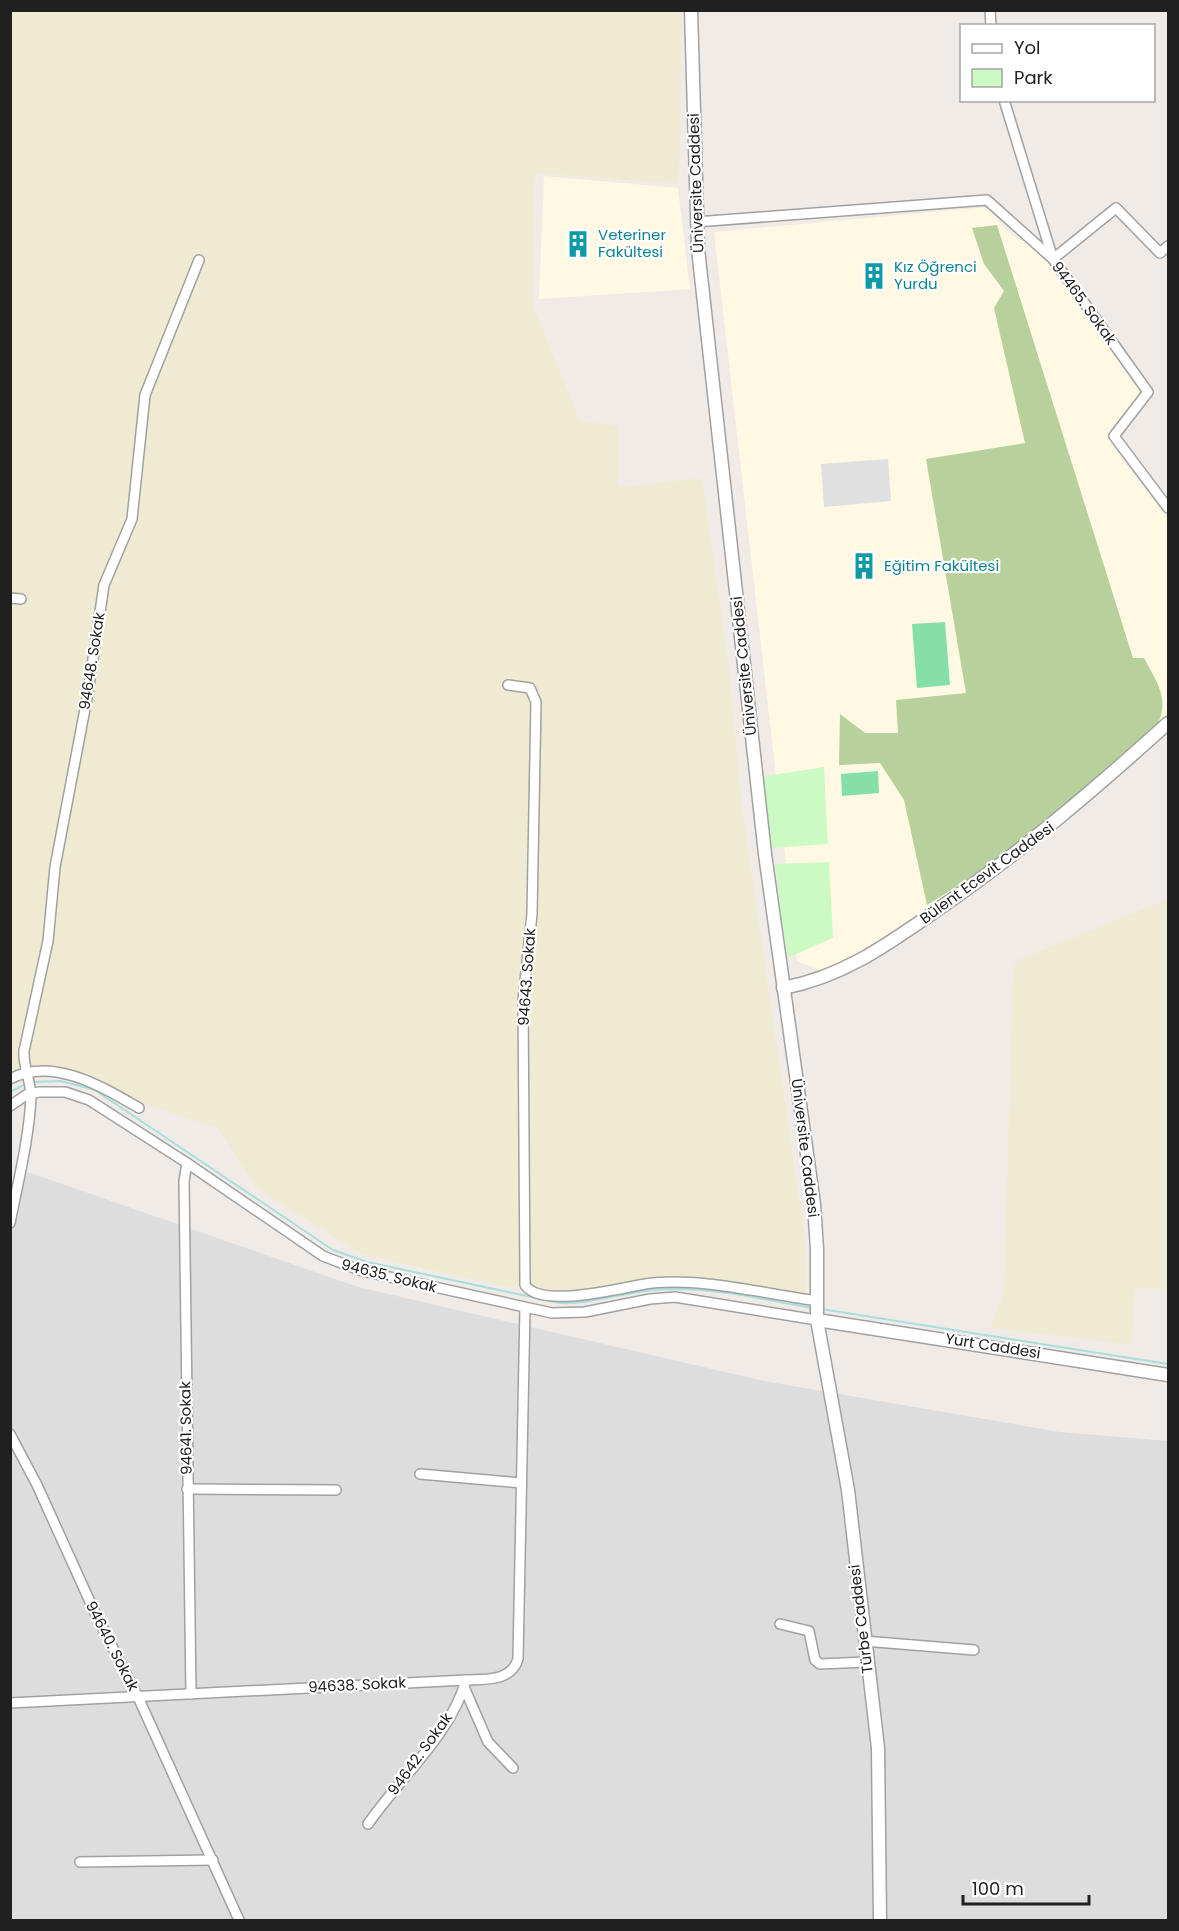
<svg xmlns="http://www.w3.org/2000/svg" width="1179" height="1931" font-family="Poppins,sans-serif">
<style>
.residential{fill:#dedddd}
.education{fill:#fff8e2}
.farmland{fill:#efebd2}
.forest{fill:#b8d09b}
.park{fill:#cdfac4}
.pitch{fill:#84e0a7}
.parking{fill:#e0e0e0}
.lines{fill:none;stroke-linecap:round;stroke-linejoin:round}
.stream{stroke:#a7dfde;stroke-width:2}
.minor-casing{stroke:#a1a1a1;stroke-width:12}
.tertiary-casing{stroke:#a1a1a1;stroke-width:15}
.minor{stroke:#fff;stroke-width:9}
.tertiary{stroke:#fff;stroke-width:12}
.labels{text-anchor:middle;stroke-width:4.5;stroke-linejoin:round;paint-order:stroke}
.street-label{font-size:15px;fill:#202020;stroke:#fff}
.culture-label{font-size:15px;fill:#0d838f;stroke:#fff;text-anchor:start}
</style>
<rect width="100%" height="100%" fill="#f1ebe7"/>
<path class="residential" d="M28,1172L358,1287L764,1381L1060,1432L1168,1441V1920H11L10,1210Z"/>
<g class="education">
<path d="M544,176L678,188L690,289L539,299Z"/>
<path d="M987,207L1010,234L1025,242L1045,260L1141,390L1110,431L1111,444L1168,519V714L1034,832L962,885L857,954L823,971L797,961L714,232Z"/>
</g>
<g class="farmland">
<path d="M11,11H682L679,184L535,173L533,306L580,421L618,426V487L702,478L728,661L742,808L805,1239L806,1293L692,1280L557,1293L535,1287L502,1286L373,1257L354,1250L255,1187L218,1128L135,1101L83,1075L31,1069L11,1074Z"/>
<path d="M1168,899V1289L1135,1288L1132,1345L991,1328L1004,1290L1013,968L1018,960Z"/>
</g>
<path class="forest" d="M997,225L1133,658H1144C1155,679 1169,697 1159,721C1153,733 1132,746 1122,755C1061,810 998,863 927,905L904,800L880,763L839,765L840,714L865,733H898L896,700L966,693L926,459L1025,443L994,308L1004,291L984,264L972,228Z"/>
<g class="park">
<path d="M824,767L828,844L771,848L760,777Z"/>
<path d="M829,862L833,938L787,958L775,864Z"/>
</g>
<g class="pitch">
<path d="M945,622L950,685L917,688L912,624Z"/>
<path d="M878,771L879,793L842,796L841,774Z"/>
</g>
<path class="parking" d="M888,459L891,501L824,507L821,464Z"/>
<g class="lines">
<g class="stream">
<path d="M32,1082L61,1081L95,1090L333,1250L367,1262L560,1303C597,1304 632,1289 670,1289C717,1288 766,1300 812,1308"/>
<path d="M10,1092L26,1084"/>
<path d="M821,1309L1168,1364"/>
</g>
<defs>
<g id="minor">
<path d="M990,10L991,26"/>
<path d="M1004,100L1053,259L1116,208L1160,253L1168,246"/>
<path d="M696,222L987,200L1053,259L1148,392L1114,436L1168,508"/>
<path d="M10,598L21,599"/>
<path d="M508,685L530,688L536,702L532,914L523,1000L525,1285C541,1309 621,1288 645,1284C695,1276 766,1294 818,1301"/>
<path d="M10,1079C52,1056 103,1087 139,1108"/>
<path d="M10,1106L26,1095L39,1092H65L89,1100L187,1163L323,1256L362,1271L552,1313L585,1312L650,1299L675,1297L817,1320"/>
<path d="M187,1163L184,1181L191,1694"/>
<path d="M10,1223C18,1182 29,1139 31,1097C31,1081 23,1067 24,1051L48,941L55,867L88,693L104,585L132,519L145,395L199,260"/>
<path d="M10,1434L37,1485L96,1615L138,1697L239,1920"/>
<path d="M420,1474L521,1483"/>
<path d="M187,1489L336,1490"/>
<path d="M780,1624L809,1631L815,1660L820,1664L866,1662"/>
<path d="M864,1641L974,1650"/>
<path d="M464,1687L488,1742L513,1768"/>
<path d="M10,1703L466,1680C485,1679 511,1682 518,1659L525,1308"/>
<path d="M368,1824C398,1780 452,1733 466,1680"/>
<path d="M80,1862L213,1860"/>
</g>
<g id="tertiary">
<path d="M691,10L698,249L765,854L814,1204L817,1249V1320L848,1490L878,1748L880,1920"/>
<path d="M783,988C843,977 888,944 937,910C1020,853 1094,790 1168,723"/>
<path d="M817,1320L1168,1375"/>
</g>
</defs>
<use href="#minor" class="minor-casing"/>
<use href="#tertiary" class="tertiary-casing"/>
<use href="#minor" class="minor"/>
<use href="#tertiary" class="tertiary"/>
</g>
<defs>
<symbol id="building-bare" viewBox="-9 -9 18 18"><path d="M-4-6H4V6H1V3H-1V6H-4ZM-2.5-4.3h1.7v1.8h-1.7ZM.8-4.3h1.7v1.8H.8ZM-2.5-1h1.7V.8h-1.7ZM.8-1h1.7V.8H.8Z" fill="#0f9aa8" stroke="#fff" stroke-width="2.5" paint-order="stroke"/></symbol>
</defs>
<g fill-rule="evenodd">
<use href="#building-bare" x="559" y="225" width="38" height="38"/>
<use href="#building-bare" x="855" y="257" width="38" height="38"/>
<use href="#building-bare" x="845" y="547" width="38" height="38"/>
</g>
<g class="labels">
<g class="street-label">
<text transform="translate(696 183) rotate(-92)" y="5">Üniversite Caddesi</text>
<text transform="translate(1084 303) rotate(54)" y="5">94465. Sokak</text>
<text transform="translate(92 661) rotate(-81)" y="5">94648. Sokak</text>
<text transform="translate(744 666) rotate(-96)" y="5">Üniversite Caddesi</text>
<text transform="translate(987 873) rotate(-36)" y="5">Bülent Ecevit Caddesi</text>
<text transform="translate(527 977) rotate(-86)" y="5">94643. Sokak</text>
<text transform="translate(805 1148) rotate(83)" y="5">Üniversite Caddesi</text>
<text transform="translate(389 1276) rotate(14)" y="5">94635. Sokak</text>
<text transform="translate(993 1346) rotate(9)" y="5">Yurt Caddesi</text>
<text transform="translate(186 1428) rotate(-91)" y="5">94641. Sokak</text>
<text transform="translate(861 1619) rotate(-97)" y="5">Türbe Caddesi</text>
<text transform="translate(112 1646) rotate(63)" y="5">94640. Sokak</text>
<text transform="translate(357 1685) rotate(-3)" y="5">94638. Sokak</text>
<text transform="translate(420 1754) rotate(-54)" y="5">94642. Sokak</text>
</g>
<g class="culture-label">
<text x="598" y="240">Veteriner<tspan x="598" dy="17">Fakültesi</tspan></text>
<text x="894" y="272">Kız Öğrenci<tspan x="894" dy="17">Yurdu</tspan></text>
<text x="884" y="571">Eğitim Fakültesi</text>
</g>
</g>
<rect width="1179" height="1931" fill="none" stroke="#202020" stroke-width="24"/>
<rect x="960" y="24" width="195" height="78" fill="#ffffff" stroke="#a6a6a6" stroke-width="1.5"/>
<rect x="972" y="44" width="30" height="9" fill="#ffffff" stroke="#a6a6a6" stroke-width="1.5"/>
<text x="1014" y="54" font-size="18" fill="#202020">Yol</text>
<rect x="972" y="69" width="30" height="18" fill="#cdfac4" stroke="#a6a6a6" stroke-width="1.5"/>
<text x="1014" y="84" font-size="18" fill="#202020">Park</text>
<path d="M963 1895v9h126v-9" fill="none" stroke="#202020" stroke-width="3"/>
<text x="972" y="1895" font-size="18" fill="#202020" stroke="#ffffff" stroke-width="4.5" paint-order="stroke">100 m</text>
</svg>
